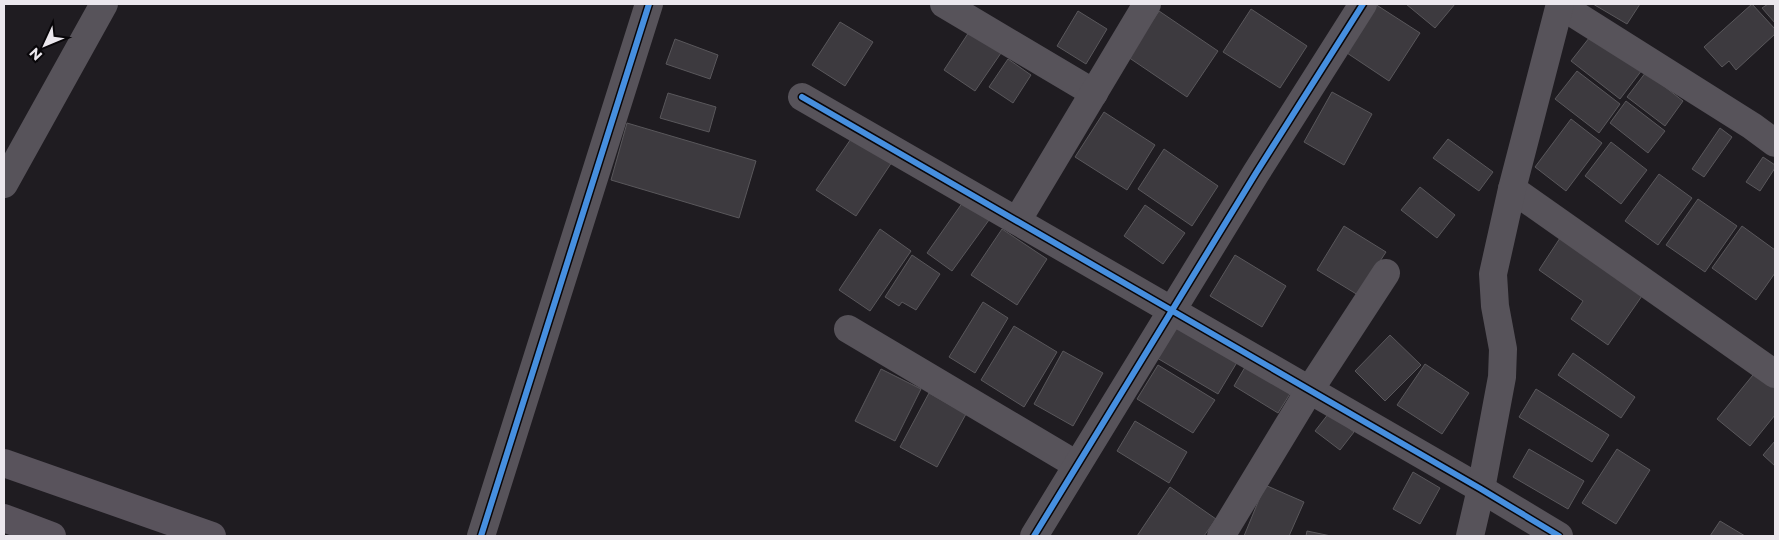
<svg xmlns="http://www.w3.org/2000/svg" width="1779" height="540" font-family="Montserrat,sans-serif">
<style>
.building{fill:#3d3a3f;stroke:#59575b}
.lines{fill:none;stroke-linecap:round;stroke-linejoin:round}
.minor{stroke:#57535a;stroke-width:28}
.primary{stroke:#59535c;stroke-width:28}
.cycleway-casing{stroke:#080609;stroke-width:9}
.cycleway{stroke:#468fdf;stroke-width:6}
</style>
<rect width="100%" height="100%" fill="#1f1c21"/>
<g class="building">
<path d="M1375,4L1420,33L1389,81L1344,51Z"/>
<path d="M1406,4H1455L1435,28Z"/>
<path d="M1593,4H1640L1627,24Z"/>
<path d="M1752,4L1775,29V34L1736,70L1729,61L1722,67L1704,47Z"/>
<path d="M1768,4H1775V23L1762,8Z"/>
<path d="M1251,9L1307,46L1280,88L1223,52Z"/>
<path d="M1078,11L1107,29L1086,64L1057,46Z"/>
<path d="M1159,11L1218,51L1187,97L1128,57Z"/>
<path d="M840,22L873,42L845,86L812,65Z"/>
<path d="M969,32L1001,53L975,91L944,70Z"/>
<path d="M1593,33L1642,70L1620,99L1571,61Z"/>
<path d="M675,39L718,55L710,79L666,64Z"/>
<path d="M1008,59L1031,75L1013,103L989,87Z"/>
<path d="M1577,71L1620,104L1599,133L1555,99Z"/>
<path d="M1646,72L1683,101L1665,126L1627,97Z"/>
<path d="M1332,92L1372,114L1344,165L1304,142Z"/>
<path d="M668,93L716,107L709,132L660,118Z"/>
<path d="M1626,101L1665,131L1648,153L1610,123Z"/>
<path d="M1104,112L1155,145L1127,190L1075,157Z"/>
<path d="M1571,119L1602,143L1566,191L1535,167Z"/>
<path d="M627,123L756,161L739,218L611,180Z"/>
<path d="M1720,128L1732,137L1704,177L1692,169Z"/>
<path d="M855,133L894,159L856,216L816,190Z"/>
<path d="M1448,139L1493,172L1479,191L1433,158Z"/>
<path d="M1611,142L1647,170L1621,204L1585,176Z"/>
<path d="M1164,149L1218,186L1192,226L1138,189Z"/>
<path d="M1763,157L1775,165V168L1760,191L1746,182Z"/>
<path d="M1659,174L1692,198L1658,245L1625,221Z"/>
<path d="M1420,187L1455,215L1437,238L1401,210Z"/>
<path d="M1698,199L1737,226L1705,272L1666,245Z"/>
<path d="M963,202L989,220L952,271L927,253Z"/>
<path d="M1145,205L1185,233L1163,264L1124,236Z"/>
<path d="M1344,226L1386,252L1358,295L1317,270Z"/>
<path d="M1742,226L1775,250V273L1756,300L1712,268Z"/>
<path d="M880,229L911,251L870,311L839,290Z"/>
<path d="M1002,229L1047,259L1017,305L971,275Z"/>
<path d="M1560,238L1644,293L1608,345L1571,319L1583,301L1539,270Z"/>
<path d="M912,255L940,274L916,310L902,302L899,306L885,297Z"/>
<path d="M1235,255L1286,286L1262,327L1210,296Z"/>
<path d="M983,302L1008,318L975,373L949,357Z"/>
<path d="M1179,322L1239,359L1218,394L1157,358Z"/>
<path d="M1014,326L1057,352L1024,407L981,380Z"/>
<path d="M1390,335L1421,365L1385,401L1355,371Z"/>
<path d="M1063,351L1103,373L1073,426L1034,404Z"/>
<path d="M1573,353L1635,397L1621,418L1558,375Z"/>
<path d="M1248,362L1293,389L1278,413L1234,386Z"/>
<path d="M1425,364L1469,393L1442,434L1397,405Z"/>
<path d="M1158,365L1215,400L1193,433L1137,399Z"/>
<path d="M881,369L921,389L895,441L855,421Z"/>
<path d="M1757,370L1775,385V415L1750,446L1717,419Z"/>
<path d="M1536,389L1609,435L1592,462L1519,417Z"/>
<path d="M929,393L966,414L937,467L900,447Z"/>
<path d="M1329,413L1354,432L1340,450L1315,431Z"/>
<path d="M1135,421L1187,452L1169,483L1117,451Z"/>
<path d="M1775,441V466L1763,455Z"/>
<path d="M1529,449L1584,481L1568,509L1513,477Z"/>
<path d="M1617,449L1650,470L1616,524L1582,503Z"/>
<path d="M1413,472L1440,488L1420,524L1393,509Z"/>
<path d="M1265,485L1304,502L1289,536H1244Z"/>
<path d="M1170,487L1216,519L1204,536H1137Z"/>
<path d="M1720,521L1745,536H1710Z"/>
<path d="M1307,531L1331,536H1306Z"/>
</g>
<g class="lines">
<g class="minor">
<path d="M944,4L1094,93"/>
<path d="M1560,5L1752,126L1775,143"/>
<path d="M802,97L1481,489L1559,536"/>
<path d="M4,184L104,4"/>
<path d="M1512,189L1775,374"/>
<path d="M1017,221L1147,4"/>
<path d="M848,329L1077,465"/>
<path d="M481,536L649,4"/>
<path d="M1034,536L1256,173L1363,4"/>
<path d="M1221,536L1309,391L1386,273"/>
<path d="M1470,536L1481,489L1502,377L1503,349L1495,306L1493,274L1512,189L1560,4"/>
</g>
<g class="primary">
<path d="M4,463L212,536"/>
<path d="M4,518L52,536"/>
</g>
<defs>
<g id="cycleway">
<path d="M802,97L1481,489L1559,536"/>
<path d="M481,536L649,4"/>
<path d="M1034,536L1256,173L1363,4"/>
</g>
</defs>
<use href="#cycleway" class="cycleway-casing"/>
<use href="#cycleway" class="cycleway"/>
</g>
<rect width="1779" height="540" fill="none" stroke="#ebe7ed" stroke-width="10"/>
<g transform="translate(45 45) rotate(226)" stroke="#080609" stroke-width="4" paint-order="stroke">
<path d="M0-4L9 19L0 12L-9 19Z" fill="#ebe7ed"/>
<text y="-8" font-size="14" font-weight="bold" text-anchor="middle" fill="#ebe7ed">N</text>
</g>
</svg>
